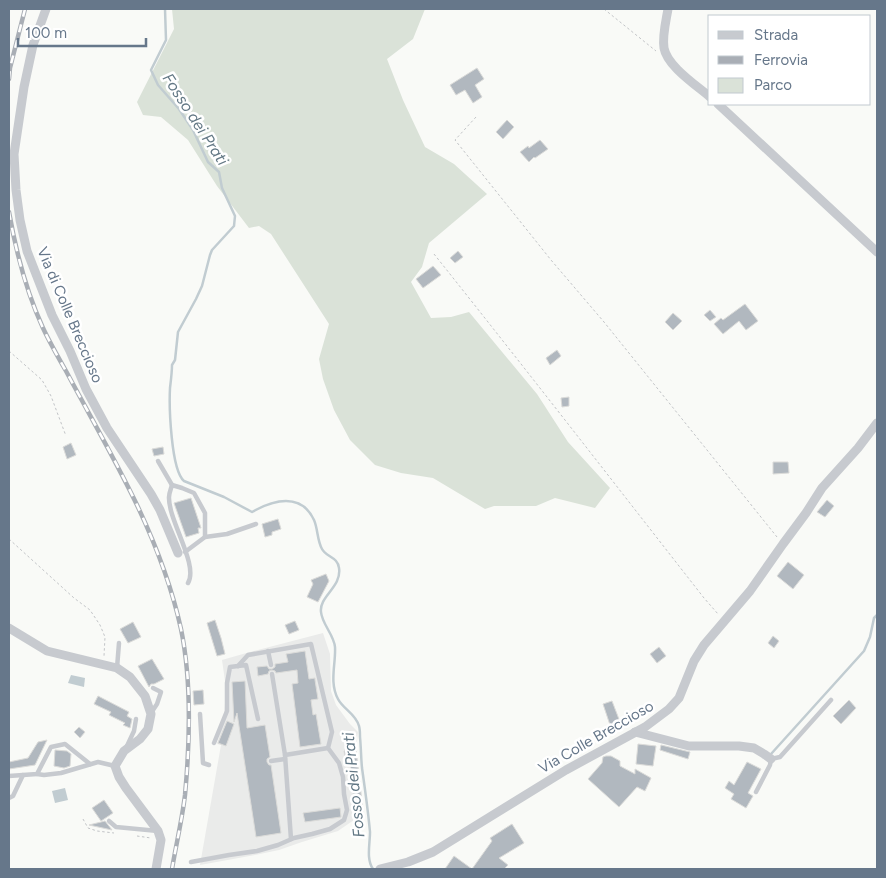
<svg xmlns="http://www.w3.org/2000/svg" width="886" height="878" font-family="Figtree,sans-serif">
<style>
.built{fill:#eaebea}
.green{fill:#dae2d8}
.water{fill:#c1ccd1}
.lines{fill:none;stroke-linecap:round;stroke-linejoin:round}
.stream{stroke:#c1ccd1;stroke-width:2.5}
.building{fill:#b1b8bf;stroke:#dbdbd9}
.path{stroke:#c2c4c7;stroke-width:1;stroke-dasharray:2.5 2.5;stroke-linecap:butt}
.lane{stroke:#c7cacf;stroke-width:4.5}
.street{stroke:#c7cacf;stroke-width:9}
.rail-casing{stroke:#a9aeb5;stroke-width:4.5}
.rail{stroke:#fff;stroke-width:2.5;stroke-dasharray:8;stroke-linecap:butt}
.labels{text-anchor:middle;stroke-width:5;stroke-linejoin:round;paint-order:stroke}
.street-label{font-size:15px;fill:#66778a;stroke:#fff}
.water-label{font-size:16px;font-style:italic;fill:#637885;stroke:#fff}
</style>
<rect width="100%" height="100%" fill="#f9faf7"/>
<path class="built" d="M323,633L330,654L331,691L336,705L350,724L358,732L356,748L364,813L338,831L302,842L279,850L255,855L200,865L221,745L217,744L224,718L226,688L222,660L250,652Z"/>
<path class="green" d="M172,9H425L413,39L387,59L403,100L425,147L454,164L487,194L429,243L422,267L411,282L431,318L451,317L469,312L537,394L568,442L610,488L595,508L555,498L536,506H494L485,509L433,478L401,473L375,465L350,440L334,410L323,379L319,359L329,324L271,234L259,226L249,228L217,186L188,140L161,117L143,115L137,102L174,29Z"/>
<g class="water">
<path d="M71,675L85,678L84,687L68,683Z"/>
<path d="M65,788L68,800L55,803L52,791Z"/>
</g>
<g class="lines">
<g class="stream">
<path d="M165,9L166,40L151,70L158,85L179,109L193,130L208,162L219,172L222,188L235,216L234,226L212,250L210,255L202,286L196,299L178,332L175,360L172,365C172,372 171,380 170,388C169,407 171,470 184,481L224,497L252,512C273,500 301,492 314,520C318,529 317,540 322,549C326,557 338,557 339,568C342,587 319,596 321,612C322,624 334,635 335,647C336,664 329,682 338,699C343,709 356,714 359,726C360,729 360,734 360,737C361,747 361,758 362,768C365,789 368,810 370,832C370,844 366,859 373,869"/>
<path d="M771,754L864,651L870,637L874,618L877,615"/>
</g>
</g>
<g class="building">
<path d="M477,68L484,79L475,85L482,97L473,103L465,90L456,95L450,85Z"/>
<path d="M507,120L514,127L503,139L496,132Z"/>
<path d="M540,140L548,149L535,158L534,157L529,162L520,152L528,146L529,148Z"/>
<path d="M458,251L463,257L455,263L450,258Z"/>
<path d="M433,266L441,275L423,288L416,279Z"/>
<path d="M745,304L758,321L746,330L739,321L723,334L714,324L721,318L723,320Z"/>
<path d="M710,310L716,317L710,321L704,315Z"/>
<path d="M673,313L682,321L673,330L665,322Z"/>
<path d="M557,350L561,356L550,365L546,358Z"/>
<path d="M569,397V406L562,407L561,398Z"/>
<path d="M71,443L76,455L67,459L63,447Z"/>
<path d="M163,447L164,454L154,456L152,449Z"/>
<path d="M773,462H788L789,473L773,474Z"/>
<path d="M191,498L201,528H198L199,533L186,537L174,503Z"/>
<path d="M827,500L834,506L825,517L817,512Z"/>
<path d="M278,519L281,529L272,532V535L265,537L262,524Z"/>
<path d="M788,562L804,575L793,589L777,576Z"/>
<path d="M326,574L329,581L318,602L307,597L313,584L311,580Z"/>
<path d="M215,620L221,638L225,654L217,656L207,623Z"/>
<path d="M295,621L299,630L289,634L285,625Z"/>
<path d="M133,622L141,637L128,643L120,629Z"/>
<path d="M773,636L779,641L774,648L768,643Z"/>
<path d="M659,647L666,656L657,663L650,654Z"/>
<path d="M305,651L309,679L315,678V680L318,699L311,700L313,715L316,714L321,744L300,747L292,684L298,683L297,670L276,673L275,671L272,670L269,671L268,674L258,676L257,667L267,666L269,669H272L275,667V664L288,662L286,654Z"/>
<path d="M152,659L164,679L154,684H151L149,687L138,666Z"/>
<path d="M245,681L247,728L265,725L270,757L267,759V762L269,765H271L281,833L256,837L237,713L234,722L232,682Z"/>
<path d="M203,690L204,704L194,705L193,691Z"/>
<path d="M98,696L129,712L127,716L132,719L130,728L123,725L125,723L109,715L111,712L94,704Z"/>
<path d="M849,700L856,708L841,724L833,716Z"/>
<path d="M612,701L622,727L612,731L603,704Z"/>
<path d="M227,721L234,724L226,746L218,743Z"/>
<path d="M79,727L85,732L80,738L74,732Z"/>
<path d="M47,740L35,765L9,769V762L28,758L38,742Z"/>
<path d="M638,744L656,746L653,766L636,764Z"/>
<path d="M661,745L690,752L688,759L660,750Z"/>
<path d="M356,749L363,812L355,813L350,762L346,763L344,751Z"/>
<path d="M55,750L67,751L71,754L70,766L64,768L54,766Z"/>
<path d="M606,756H611L620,761V766L635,774V769L651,778L645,791L637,787L619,807L588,779L602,763L603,757Z"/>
<path d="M747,762L761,769L748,793L753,796L746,808L731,799L734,794L725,788L729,781L734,785Z"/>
<path d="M104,800L113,813L101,821L92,808Z"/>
<path d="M340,808L341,817L305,822L303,813Z"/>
<path d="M105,821L112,830L89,825Z"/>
<path d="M512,824L524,843L499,858L508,865L504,869H445L454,856L472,869L492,841L490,838Z"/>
</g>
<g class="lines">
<g class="path">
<path d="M604,9L656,51"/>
<path d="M476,117L455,140L551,260L604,322L777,537"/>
<path d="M434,254C525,368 614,483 704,598L718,614"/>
<path d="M59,307L61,306L70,308"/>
<path d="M9,351L42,380L51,396L66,436"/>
<path d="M9,539L74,598L90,610L100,625L105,637L104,656"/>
<path d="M83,819L88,828L97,831L114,833"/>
<path d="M137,836L151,838"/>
</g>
<g class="lane">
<path d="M158,461L172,485"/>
<path d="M185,552L205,537L227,534L256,524"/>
<path d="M188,583C199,565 168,520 169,497C169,493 171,489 172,485L182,488L194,493L205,513V537"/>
<path d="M268,651L271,665"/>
<path d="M117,668L119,643"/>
<path d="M272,674L285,755"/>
<path d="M151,713L157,704L161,692L153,688"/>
<path d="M200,714L203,763L209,765"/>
<path d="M214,743L227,711V683L230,667L246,665L258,719"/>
<path d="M127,746L134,731L136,719"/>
<path d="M271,761L285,759"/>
<path d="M37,774L44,775L61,773L98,762L115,766"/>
<path d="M9,776L37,774L51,747L65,744L90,764"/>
<path d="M756,792L770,765L771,759L780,757L831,700"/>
<path d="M9,798L13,796L23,775"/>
<path d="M109,821L116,827L158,831"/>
<path d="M291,839L285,755L328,748"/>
<path d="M191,862L229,855L257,851L278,845L294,838L312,834L330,829L344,820L347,810L344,794L343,777L339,763L328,748L332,732L311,644L248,655L238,666"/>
</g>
<g class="street">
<path d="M46,9L33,45L24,87L14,154L16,190L20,220L27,251L52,315L70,351L86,389L107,428L151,494L160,510L178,553"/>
<path d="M668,9C666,21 662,36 664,48C667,66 696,85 710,97"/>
<path d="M718,104L877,252"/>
<path d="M9,628L47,651L117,668L130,677L145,696L151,714L148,729L140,739L124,751L115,766L119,777L126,788L158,831L161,840L156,869"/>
<path d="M635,732L689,746H739L754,748L764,754L771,759"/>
<path d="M380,869L408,862L433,852L566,770L645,727L669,709L679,698L694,661L704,645L750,591L783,544L806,513L822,488L858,448L877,423"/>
</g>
<defs>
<g id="rail">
<path d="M9,79L10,68L25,9"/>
<path d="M9,212C16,252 26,291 43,328C50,343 58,357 66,371C90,416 115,459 137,505C155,543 172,588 181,629C192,682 190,741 185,795C182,820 176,845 172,869"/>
</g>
</defs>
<use href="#rail" class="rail-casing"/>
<use href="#rail" class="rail"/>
</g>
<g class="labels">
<g class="street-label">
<text transform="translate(70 315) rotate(67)" y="5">Via di Colle Breccioso</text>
<text transform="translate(596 737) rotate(-30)" y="5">Via Colle Breccioso</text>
</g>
<g class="water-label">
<text transform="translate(196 119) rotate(57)" y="6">Fosso dei Prati</text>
<text transform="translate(353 785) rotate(-96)" y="6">Fosso dei Prati</text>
</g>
</g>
<rect width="886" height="878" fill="none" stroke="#66778a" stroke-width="20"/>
<rect x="708" y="15" width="162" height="90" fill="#ffffff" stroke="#c2c9d0"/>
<rect x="718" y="31" width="25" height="8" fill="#c7cacf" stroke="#c2c9d0"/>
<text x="754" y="40" font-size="15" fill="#66778a">Strada</text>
<rect x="718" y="56" width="25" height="8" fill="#a9aeb5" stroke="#c2c9d0"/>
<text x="754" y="65" font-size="15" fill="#66778a">Ferrovia</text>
<rect x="718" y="78" width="25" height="15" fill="#dae2d8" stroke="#c2c9d0"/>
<text x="754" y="90" font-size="15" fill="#66778a">Parco</text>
<path d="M18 38v8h128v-8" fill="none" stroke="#66778a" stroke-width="2.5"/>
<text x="25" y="38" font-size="15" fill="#66778a" stroke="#ffffff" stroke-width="4" paint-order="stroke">100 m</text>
</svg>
